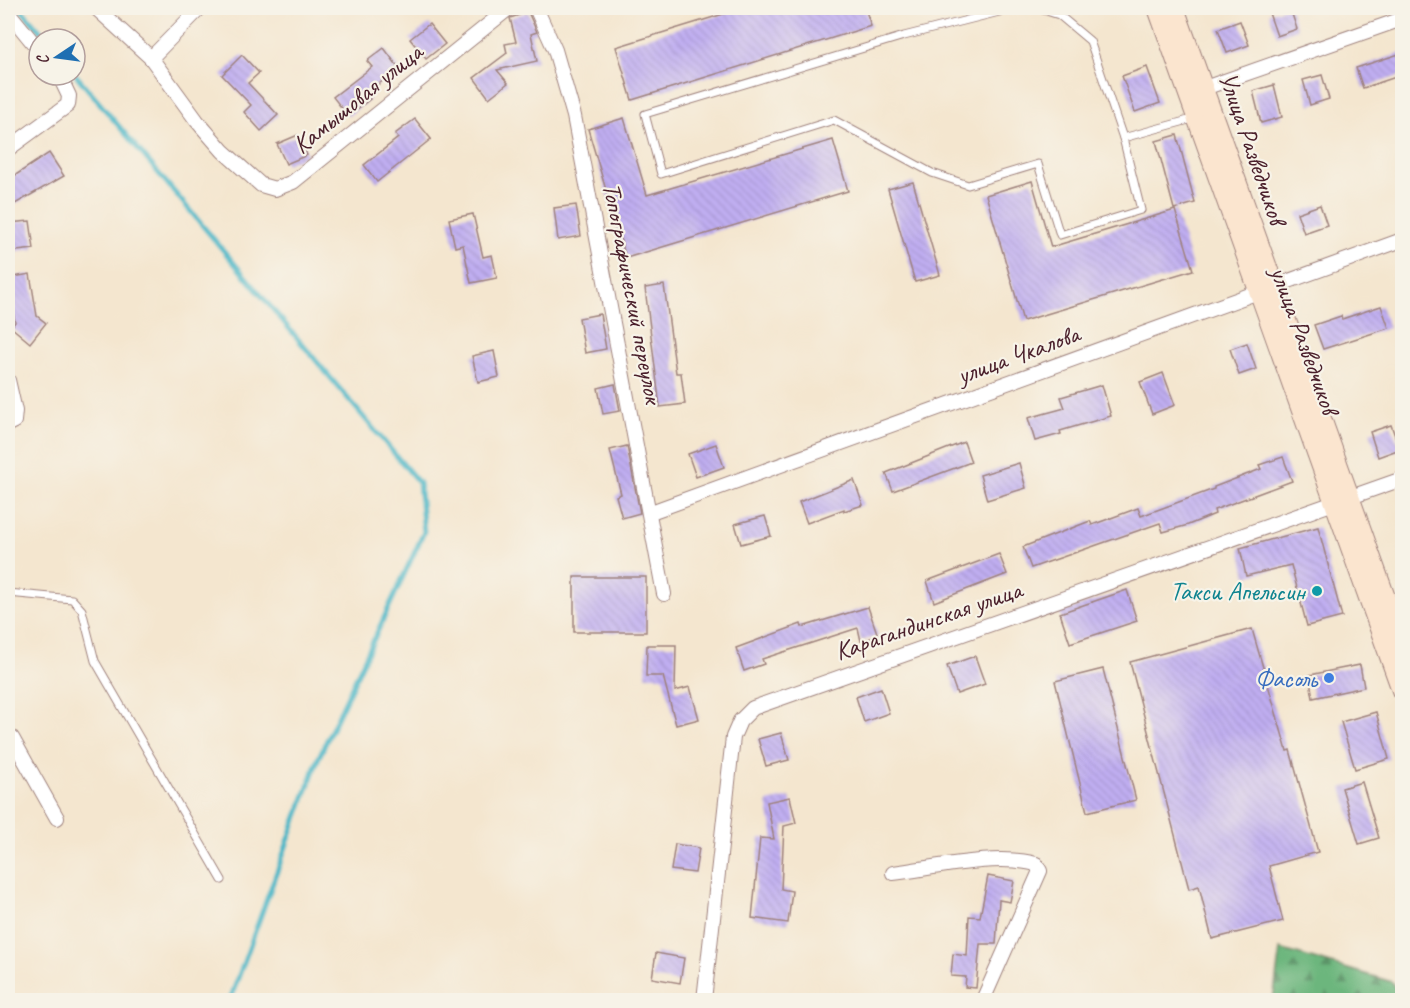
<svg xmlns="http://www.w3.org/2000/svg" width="1410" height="1008" font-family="Caveat,sans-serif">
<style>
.forest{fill:url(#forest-firs);stroke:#5b6a54;stroke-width:1.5}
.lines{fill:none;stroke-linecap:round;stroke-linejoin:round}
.stream{stroke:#4bb7c7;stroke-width:5}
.building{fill:url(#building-back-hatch)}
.service-casing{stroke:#9f827d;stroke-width:9}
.minor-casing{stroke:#9f827d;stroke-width:16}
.secondary-casing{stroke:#9f827d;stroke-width:22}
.service{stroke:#fff;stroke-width:7}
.minor{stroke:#fff;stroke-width:14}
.secondary{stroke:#fbe5cf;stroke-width:20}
.culture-dot{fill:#0f9aa8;stroke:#f7f3e8;stroke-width:2}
.shop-dot{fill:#3f7fe0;stroke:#f7f3e8;stroke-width:2}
.labels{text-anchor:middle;stroke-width:4.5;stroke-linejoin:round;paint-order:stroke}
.street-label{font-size:26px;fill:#4a1f2b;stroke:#f7f3e8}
.culture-label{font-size:26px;fill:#0d838f;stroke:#f7f3e8;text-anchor:end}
.shop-label{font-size:26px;fill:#366cbe;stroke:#f7f3e8;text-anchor:end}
</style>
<defs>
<pattern id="forest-firs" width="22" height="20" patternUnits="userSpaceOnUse" patternTransform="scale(1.5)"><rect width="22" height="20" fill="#6cb67d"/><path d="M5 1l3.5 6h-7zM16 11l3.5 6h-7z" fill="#5b9367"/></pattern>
<pattern id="building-back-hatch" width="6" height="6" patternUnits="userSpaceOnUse" patternTransform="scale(1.5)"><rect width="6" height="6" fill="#c0aef1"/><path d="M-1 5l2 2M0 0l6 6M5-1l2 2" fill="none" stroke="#a695cf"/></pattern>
</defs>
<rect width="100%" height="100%" fill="#f7f3e8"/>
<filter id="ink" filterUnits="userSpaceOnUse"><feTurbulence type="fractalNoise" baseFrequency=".0167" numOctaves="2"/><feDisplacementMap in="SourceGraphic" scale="12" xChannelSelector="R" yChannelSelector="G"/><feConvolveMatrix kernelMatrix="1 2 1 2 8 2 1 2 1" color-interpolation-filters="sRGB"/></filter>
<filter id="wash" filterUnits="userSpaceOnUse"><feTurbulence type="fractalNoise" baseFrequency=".008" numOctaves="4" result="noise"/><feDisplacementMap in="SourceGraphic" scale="24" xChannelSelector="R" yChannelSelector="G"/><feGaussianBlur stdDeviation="1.35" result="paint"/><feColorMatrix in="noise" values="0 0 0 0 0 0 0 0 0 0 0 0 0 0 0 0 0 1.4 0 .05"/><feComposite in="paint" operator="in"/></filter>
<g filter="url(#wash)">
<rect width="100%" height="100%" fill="#f4e6cf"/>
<path class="forest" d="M1280,949L1392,982L1401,1000H1273Z"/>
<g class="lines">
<g class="stream">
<path d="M20,8L47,39"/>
<path d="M75,74L419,483L424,532L318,759L230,1000"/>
</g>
</g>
<g id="blocks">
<g class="building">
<path d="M743,8H865L871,26L632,100L616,47Z"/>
<path d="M1285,8H1290L1297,29L1277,36L1269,13Z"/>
<path d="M528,12L537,32L531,34L537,61L497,70L508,83L489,98L474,78L507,53L505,44L516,42L510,18Z"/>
<path d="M1240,21L1249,45L1227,53L1218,29Z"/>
<path d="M429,24L445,44L426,59L410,39Z"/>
<path d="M384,48L399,68L366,94L370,99L348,116L333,97L372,67L367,61Z"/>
<path d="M1402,53V75L1363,88L1356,68Z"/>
<path d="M242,55L259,73L248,83L278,115L261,131L244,112L251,105L222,75Z"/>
<path d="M1147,67L1160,103L1135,112L1122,76Z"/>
<path d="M1322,75L1329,99L1310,105L1303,80Z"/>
<path d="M1274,85L1282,117L1261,123L1253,91Z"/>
<path d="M624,118L647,195L833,140L848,191L626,258L588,129Z"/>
<path d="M415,119L431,139L377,182L364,165L398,138L395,134Z"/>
<path d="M298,135L307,155L286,164L277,144Z"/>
<path d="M1177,135L1195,203L1174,209L1156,141Z"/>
<path d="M49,153L64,176L8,208V180Z"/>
<path d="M1032,181L1051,247L1175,210L1193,270L1023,321L986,195Z"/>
<path d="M913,182L940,275L915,282L888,189Z"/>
<path d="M576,205L581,236L558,240L554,208Z"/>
<path d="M1320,205L1327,225L1304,233L1297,213Z"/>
<path d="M473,214L483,257L492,255L497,278L471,283L463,245L455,247L449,219Z"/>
<path d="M30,221L34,249L8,252V223Z"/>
<path d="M30,274L37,316L46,323L30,343L11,327L15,322L8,285V278Z"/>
<path d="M664,285L676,373H681L685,404L660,407L645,288Z"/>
<path d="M1381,306L1389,328L1323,349L1314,325L1341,316L1342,319Z"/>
<path d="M600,314L606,349L585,353L579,318Z"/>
<path d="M1247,343L1256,369L1239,375L1230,349Z"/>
<path d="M494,351L499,377L478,382L472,356Z"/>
<path d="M1163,373L1175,405L1152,414L1140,382Z"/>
<path d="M615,384L620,411L603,414L598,388Z"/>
<path d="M1102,385L1111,416L1060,431L1061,434L1035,441L1028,418L1065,408L1061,397Z"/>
<path d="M1391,425L1400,449L1378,457L1370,432Z"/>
<path d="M964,442L971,462L893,491L886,473Z"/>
<path d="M716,444L724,467L696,477L688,454Z"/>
<path d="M627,446L640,513L622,518L616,496L621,494L610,450Z"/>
<path d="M1283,457L1292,481L1214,510L1215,514L1188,525L1163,532L1160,523L1031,568L1023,547L1090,521L1092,525L1138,508L1141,516L1214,489V487L1261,469L1259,465Z"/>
<path d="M1019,463L1026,488L987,500L980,475Z"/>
<path d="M854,480L863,505L844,511V509L807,523L799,502Z"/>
<path d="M765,516L771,536L741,544L735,524Z"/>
<path d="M1318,527L1342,617L1307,626L1291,565L1246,576L1240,548Z"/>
<path d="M999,554L1007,574L934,602L927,581Z"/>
<rect x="574" y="577" width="72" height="55"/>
<path d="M1127,590L1137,621L1070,643L1060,613Z"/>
<path d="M868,607L878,636L861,641L858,628L762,659L764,664L744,671L736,648L801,624L802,627Z"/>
<path d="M1252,629L1287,751L1290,750L1318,852L1269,866L1283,921L1212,939L1199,886L1189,889L1130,662Z"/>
<path d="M647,645H676L675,691L690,687L699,719L676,725L663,676H646Z"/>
<path d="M975,656L985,684L957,694L947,666Z"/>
<path d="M1360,665L1364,687L1313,698L1309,675Z"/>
<path d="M1103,669L1136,800L1087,812L1055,681Z"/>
<path d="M881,688L889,713L864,722L856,697Z"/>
<path d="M1376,712L1389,759L1355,769L1341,722Z"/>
<path d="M781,733L789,760L766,766L758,739Z"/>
<path d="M1362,782L1379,838L1359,844L1342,788Z"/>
<path d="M790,797L796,823L784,826L781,889L792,891L788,923L752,918L760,838L774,839L767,802Z"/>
<path d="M675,844L699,848L695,873L671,870Z"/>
<path d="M988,876L1014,881L1010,902L999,900L996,944H980L976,988L965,987L966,977L951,976L953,954L967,956L969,916L980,917Z"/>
<path d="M656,953L684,958L680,983L652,978Z"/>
</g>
</g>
</g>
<g filter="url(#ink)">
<use href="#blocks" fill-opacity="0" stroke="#9f827d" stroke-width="1.5"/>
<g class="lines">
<defs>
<g id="service">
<path d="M1015,8L904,36L645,114L661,174L834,120L932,173L968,185L1038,164L1060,235L1141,210L1123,138L1090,41L1059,15L1037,8"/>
<path d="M1123,138L1196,118"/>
<path d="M8,593L72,599L82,610L95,661L222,880"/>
</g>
<g id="minor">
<path d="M96,8L151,58L197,121L223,151L261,185L275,189L293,182L509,8"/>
<path d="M536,8L555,50L574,116L664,594"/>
<path d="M8,12L39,50"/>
<path d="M151,58L200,8"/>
<path d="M1196,91L1402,19"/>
<path d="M8,149L68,105L69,96L59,75"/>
<path d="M8,380L15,411L14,421L8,424"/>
<path d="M651,512L1402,240"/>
<path d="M8,736L12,738L57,818"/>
<path d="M893,873C935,868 996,853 1036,864L1040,871L983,1000"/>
<path d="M704,1000L733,737L740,721L753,708L1402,479"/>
</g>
<g id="secondary">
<path d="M1158,8L1402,690"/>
<path d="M1174,8L1402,645"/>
</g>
</defs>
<use href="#service" class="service-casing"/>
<use href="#minor" class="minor-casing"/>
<use href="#secondary" class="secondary-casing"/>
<use href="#service" class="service"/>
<use href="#minor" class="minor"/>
<use href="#secondary" class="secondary"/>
</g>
</g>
<circle class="culture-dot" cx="1317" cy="591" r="6"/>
<circle class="shop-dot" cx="1329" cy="678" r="6"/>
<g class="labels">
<g class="street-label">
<text transform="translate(357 98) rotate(-39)" y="9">Камышовая улица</text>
<text transform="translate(1253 148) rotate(71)" y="9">Улица Разведчиков</text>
<text transform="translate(633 293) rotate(79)" y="9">Топографический переулок</text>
<text transform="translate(1305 340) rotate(70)" y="9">улица Разведчиков</text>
<text transform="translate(1018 354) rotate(-20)" y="9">улица Чкалова</text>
<text transform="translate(928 620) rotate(-19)" y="9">Карагандинская улица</text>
</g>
<g class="culture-label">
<text x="1305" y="600">Такси Апельсин</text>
</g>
<g class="shop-label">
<text x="1317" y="687">Фасоль</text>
</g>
</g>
<rect width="1410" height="1008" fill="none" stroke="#f7f3e8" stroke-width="30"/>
<g transform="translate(57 57) rotate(257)"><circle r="28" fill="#f7f3e8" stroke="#b29e9c" stroke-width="1.5"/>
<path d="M0-4.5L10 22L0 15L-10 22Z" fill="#1f6fb2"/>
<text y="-9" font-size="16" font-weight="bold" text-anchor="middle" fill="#4a1f2b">С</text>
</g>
</svg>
